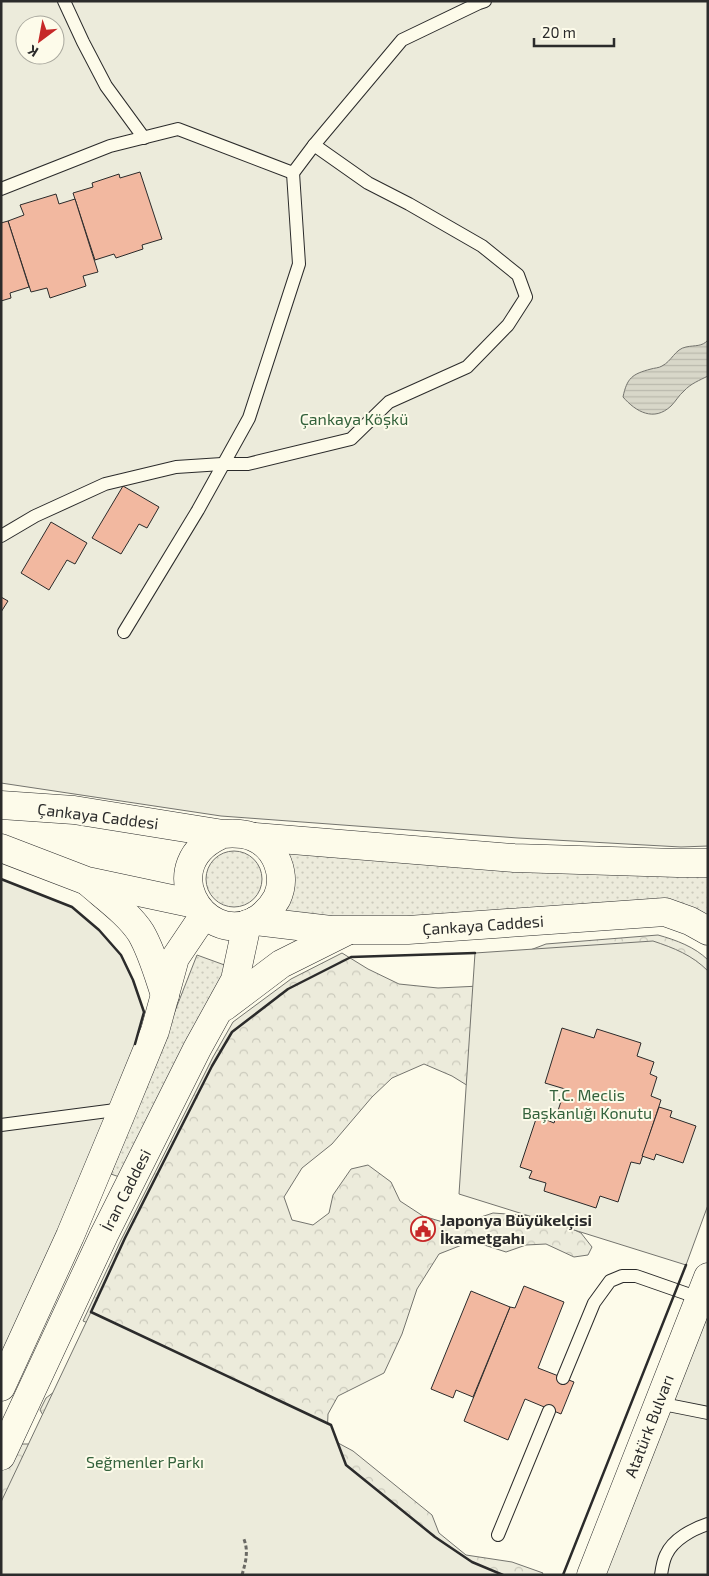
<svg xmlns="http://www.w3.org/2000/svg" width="709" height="1576" font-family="'Exo 2',sans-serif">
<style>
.grass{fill:url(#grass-dots);stroke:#74746e}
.forest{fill:url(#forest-crowns);stroke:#74746e}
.green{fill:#ecebdb;stroke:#74746e;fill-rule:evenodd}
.water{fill:url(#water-rules);stroke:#74746e}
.building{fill:#f2b8a0;stroke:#2b2b2b}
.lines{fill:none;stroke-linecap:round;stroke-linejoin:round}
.service-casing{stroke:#2b2b2b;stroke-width:14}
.secondary-casing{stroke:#2b2b2b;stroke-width:29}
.primary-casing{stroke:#2b2b2b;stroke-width:29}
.path{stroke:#6a6964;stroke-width:3;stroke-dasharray:4 2.5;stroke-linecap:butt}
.service{stroke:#fdfbea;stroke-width:12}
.secondary{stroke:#fdfbea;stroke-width:28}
.primary{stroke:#fdfbea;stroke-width:28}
.wall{stroke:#2b2b2b;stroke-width:2.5}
.labels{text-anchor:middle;stroke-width:4;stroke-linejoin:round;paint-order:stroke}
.park-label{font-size:16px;fill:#34623c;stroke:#fdfbea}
.street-label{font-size:16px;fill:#2b2b2b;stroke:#fdfbea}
.poi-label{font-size:16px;font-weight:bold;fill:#2b2b2b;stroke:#fdfbea;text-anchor:start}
</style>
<defs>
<pattern id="grass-dots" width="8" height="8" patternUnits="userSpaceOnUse" patternTransform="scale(1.25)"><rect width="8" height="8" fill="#ecebdb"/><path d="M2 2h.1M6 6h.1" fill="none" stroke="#cbcabc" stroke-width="1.8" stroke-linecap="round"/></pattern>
<pattern id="forest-crowns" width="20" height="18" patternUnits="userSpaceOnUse" patternTransform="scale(1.25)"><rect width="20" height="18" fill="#ecebdb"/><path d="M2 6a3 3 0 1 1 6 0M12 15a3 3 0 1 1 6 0" fill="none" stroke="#cbcabc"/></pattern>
<pattern id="water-rules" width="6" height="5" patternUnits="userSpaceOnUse" patternTransform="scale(1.25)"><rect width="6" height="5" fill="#d8d7c9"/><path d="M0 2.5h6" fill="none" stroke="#bab9ad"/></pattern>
</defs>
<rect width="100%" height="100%" fill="#fdfbea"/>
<g class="grass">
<path d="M268,847L708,863V931L690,921L484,925L262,917L273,906Z"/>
<circle cx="234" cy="879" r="28"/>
<path d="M197,955L230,967L122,1178L111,1174Z"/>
</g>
<path class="forest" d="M658,935C676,940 695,947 708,960V1060L473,1089L452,1076L424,1064L392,1078L372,1097L332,1144L302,1168L284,1197L292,1220L313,1225L329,1213L333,1195L351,1169L368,1165L391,1182L400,1201L423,1216L446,1223L469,1221L493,1213L548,1217L581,1233L592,1247L588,1255L574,1257L546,1244L526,1245L506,1252L472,1241L439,1254L417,1289L402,1334L384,1373L338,1396L328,1414L327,1437L353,1451L432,1515L439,1533L466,1555L512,1562L543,1573L542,1575H250L1,1516V1468L18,1444H38L48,1424L40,1410L46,1398L58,1389L108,1331L83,1321L120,1242L213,1057L233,1022L291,979L342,953L368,969L399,984L438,988L480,986L525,952L546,944Z"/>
<g class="green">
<path d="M1,1H708V846L681,847L518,838L221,816L1,783ZM25,25H55V55H25Z"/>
<path d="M1,879L72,907L99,930L121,955L133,980L144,1012L135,1046L56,1236L1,1357Z"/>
<path d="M653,941C674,948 692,955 708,971V1205L686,1265L459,1194L475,953Z"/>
<path d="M708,1277V1575H591Z"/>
<path d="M91,1312L331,1425L346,1465L435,1537L472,1562L503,1575H1V1502Z"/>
</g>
<path class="water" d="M708,340V376C700,380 690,384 684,391C679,395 676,401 671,406C654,422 636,412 623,397C627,378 632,374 651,369C654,368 659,368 662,366C672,361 675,349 686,347C695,345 702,347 708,340Z"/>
<g class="building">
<path d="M140,172L162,239L142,245L143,249L116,258L114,254L95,260L73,193L93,187L92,183L119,174L120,178Z"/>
<path d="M56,194L59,204L75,199L98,272L83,276L86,286L50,298L47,288L31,292L8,221L24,215L20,205Z"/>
<path d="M8,221L29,287L10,293L11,298L1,301V223Z"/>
<path d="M123,486L159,507L147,528L139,524L121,554L92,538Z"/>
<path d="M51,522L87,543L75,564L67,560L49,590L21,573Z"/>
<path d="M1,597L8,601L1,612Z"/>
<path d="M562,1028L594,1038L597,1029L641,1043L637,1056L654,1062L650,1074L657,1077L651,1096L661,1100L640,1164L631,1162L618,1202L600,1196L596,1208L544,1191L546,1183L529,1178L532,1171L520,1167L537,1116L554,1123L565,1089L545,1083Z"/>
<path d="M659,1107L672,1111L670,1117L696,1126L683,1163L656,1154L654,1160L642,1156Z"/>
<path d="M524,1286L564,1302L538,1368L574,1382L561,1414L525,1399L508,1440L464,1421L510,1307L515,1308Z"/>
<path d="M471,1291L510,1307L473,1397L456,1390L453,1398L431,1389Z"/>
</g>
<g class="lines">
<defs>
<g id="service">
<path d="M64,1L83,42L106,86L144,138"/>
<path d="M1,189L110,146L178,129L293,173L314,145L402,40L479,3L485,1"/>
<path d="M1,536L35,516L105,484L176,467L222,464H248L351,439L389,402L467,367L508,325L526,297L518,275L482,246L409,204L368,183L314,145"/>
<path d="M124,632L198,510L249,418L299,264L293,173"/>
<path d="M1,1125L123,1109"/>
<path d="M563,1378L594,1303L610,1281L622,1276H636L699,1298"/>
<path d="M658,1403L708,1413"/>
<path d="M498,1535L549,1411"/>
<path d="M661,1575C662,1568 663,1561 666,1555C673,1539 693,1529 708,1524"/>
</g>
<g id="secondary">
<path d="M1,805L74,810L223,834C234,833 243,833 253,837C277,847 287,876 277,898C271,909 264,916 253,922C202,946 153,863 223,834"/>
<path d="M255,837L514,858L677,863H708"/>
<path d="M1,848L87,881L195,904"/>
<path d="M88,882C105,897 129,914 141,933C152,952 158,974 165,995"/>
<path d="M254,921L331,930H408L665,912L690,921L708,931"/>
<path d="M224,1007L281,964L347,931"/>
<path d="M1,1387L70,1236L123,1109L155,1031L175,958L204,915"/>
<path d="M1,1456L104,1235L197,1049L235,980L247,924"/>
</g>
<path id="primary" d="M591,1575L708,1277"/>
</defs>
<use href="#service" class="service-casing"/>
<use href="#secondary" class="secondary-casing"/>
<use href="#primary" class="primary-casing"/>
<path class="path" d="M242,1575C246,1561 249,1550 243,1537"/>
<use href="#service" class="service"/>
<use href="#secondary" class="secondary"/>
<use href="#primary" class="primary"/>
<g class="wall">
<path d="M1,879L72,907L99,930L121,955L133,980L144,1012L135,1044"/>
<path d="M475,953L351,957L288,989L232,1032L212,1066L125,1238L91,1312L331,1425L346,1465L435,1537L472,1562L503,1575"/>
<path d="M563,1575L686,1265"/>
</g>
</g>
<defs>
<symbol id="civic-ring" viewBox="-11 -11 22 22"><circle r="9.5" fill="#fdfbea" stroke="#c62828" stroke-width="1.5"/><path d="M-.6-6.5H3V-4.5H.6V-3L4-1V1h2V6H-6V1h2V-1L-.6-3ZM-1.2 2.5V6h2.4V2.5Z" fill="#c62828"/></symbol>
</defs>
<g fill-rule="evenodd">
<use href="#civic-ring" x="409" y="1215" width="28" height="28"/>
</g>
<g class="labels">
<g class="park-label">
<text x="354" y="425">Çankaya Köşkü</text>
<text x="587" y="1101">T.C. Meclis<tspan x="587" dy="18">Başkanlığı Konutu</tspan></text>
<text x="145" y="1468">Seğmenler Parkı</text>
</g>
<g class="street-label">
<text transform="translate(98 816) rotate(7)" y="6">Çankaya Caddesi</text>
<text transform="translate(483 925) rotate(-4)" y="6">Çankaya Caddesi</text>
<text transform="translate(126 1190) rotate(-63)" y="6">İran Caddesi</text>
<text transform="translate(649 1426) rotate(-69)" y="6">Atatürk Bulvarı</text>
</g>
<g class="poi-label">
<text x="440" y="1226">Japonya Büyükelçisi<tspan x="440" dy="18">İkametgahı</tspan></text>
</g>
</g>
<rect width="709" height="1576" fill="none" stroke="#2b2b2b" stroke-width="5"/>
<g transform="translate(40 40) rotate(212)"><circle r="24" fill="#fdfbea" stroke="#a9a89e"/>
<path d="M0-4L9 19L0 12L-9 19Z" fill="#c62828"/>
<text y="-8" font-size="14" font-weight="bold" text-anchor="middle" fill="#2b2b2b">K</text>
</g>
<path d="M534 38v8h80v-8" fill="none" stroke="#2b2b2b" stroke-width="2.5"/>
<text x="542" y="38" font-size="15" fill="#2b2b2b" stroke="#fdfbea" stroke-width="4" paint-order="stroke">20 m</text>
</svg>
